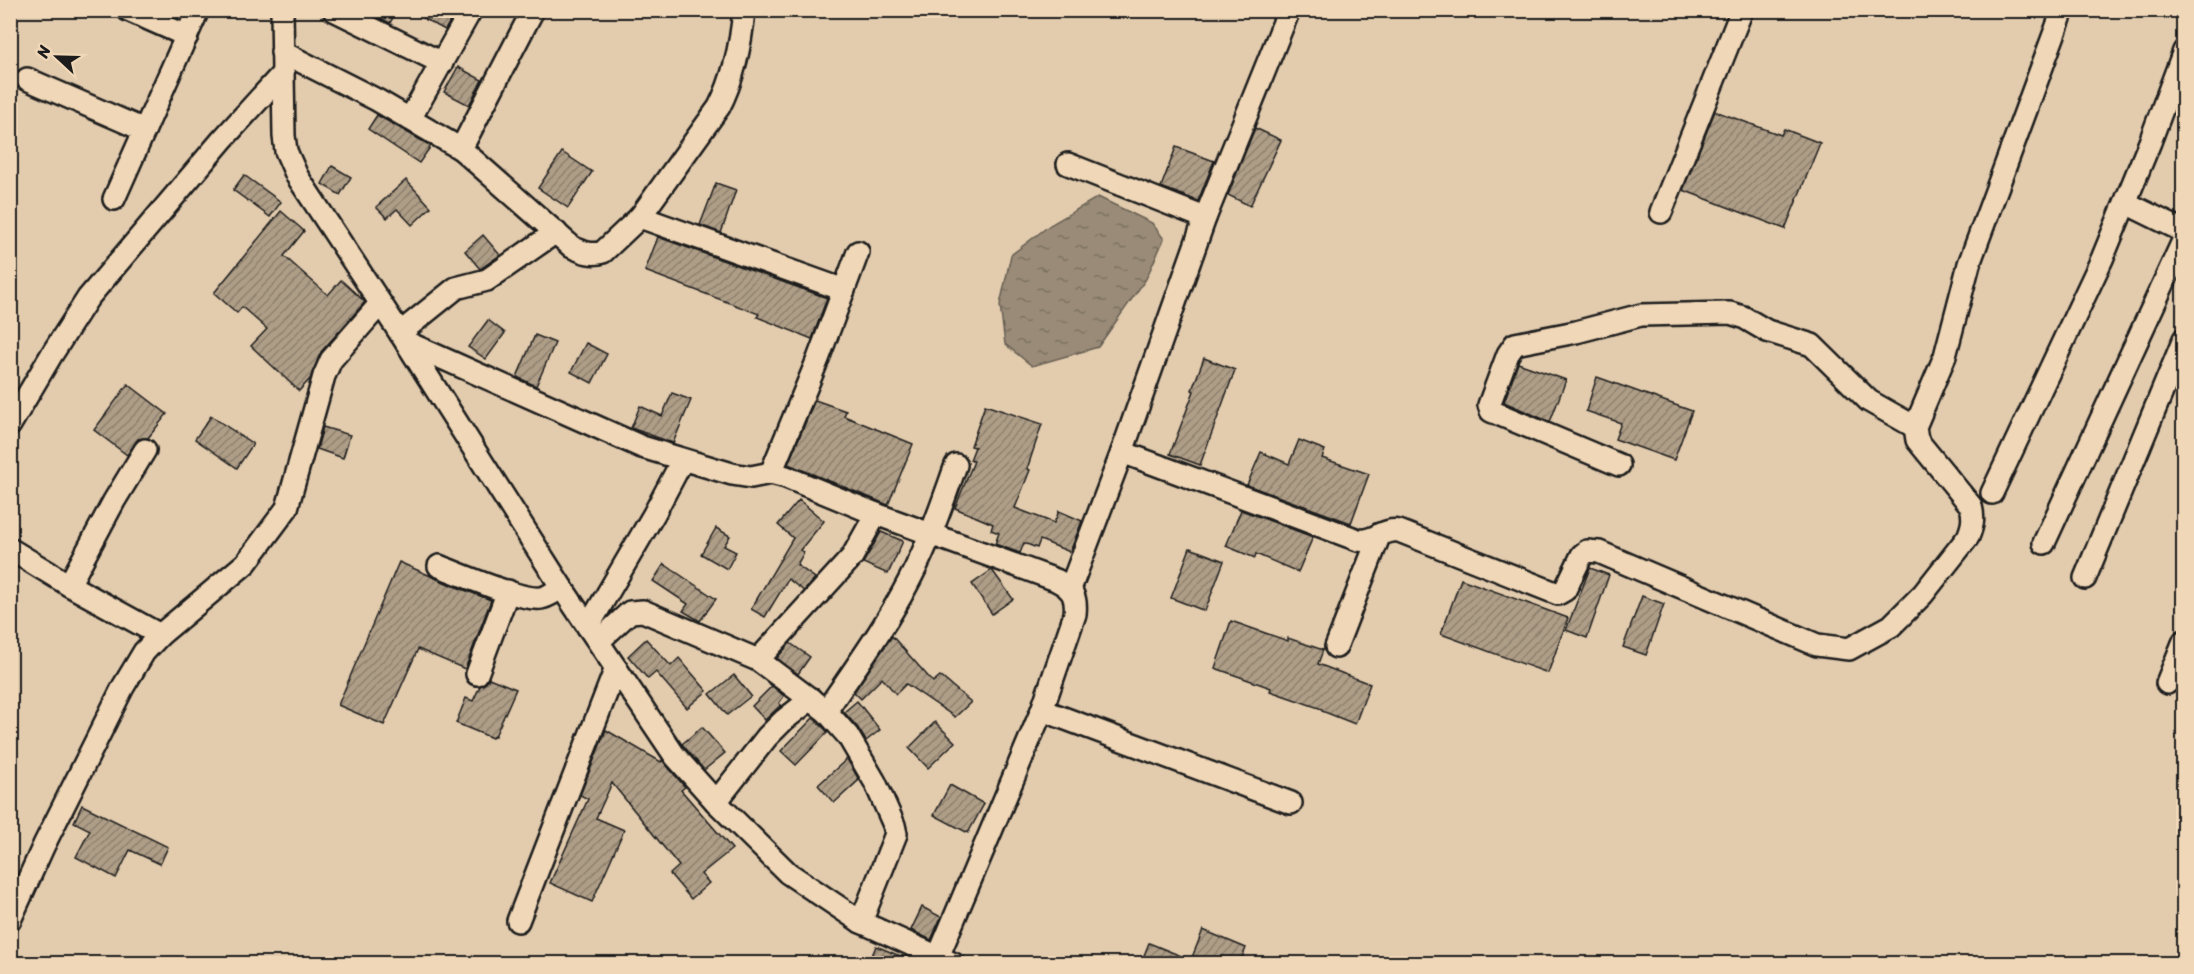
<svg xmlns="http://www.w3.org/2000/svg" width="2194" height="974" font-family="Sriracha,sans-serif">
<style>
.water{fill:url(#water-ripples);stroke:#675f53;stroke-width:1.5}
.building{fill:url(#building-hatch);stroke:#1c1c1c;stroke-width:1.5}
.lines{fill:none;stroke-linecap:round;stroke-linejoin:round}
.street-casing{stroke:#1c1c1c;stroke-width:26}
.street{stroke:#f0d7b7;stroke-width:21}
</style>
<defs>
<pattern id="water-ripples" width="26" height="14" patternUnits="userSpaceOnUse" patternTransform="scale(1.5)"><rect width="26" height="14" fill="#998b77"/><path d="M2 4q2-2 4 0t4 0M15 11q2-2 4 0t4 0" fill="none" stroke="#7c7161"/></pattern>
<pattern id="building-hatch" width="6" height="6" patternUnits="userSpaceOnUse" patternTransform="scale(1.5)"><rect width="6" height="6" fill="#af9e87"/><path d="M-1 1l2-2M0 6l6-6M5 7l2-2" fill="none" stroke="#8e806e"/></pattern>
</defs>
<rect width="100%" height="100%" fill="#e3ccae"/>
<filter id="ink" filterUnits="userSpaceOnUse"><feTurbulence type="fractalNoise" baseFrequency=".0167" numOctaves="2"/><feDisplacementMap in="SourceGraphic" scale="12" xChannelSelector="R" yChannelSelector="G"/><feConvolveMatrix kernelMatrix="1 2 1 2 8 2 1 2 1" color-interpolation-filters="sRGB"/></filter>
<g filter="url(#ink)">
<path class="water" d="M1098,197L1152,223L1164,239L1146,279L1098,347L1032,366L1005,344L1000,305L1011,255L1050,225Z"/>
<g class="building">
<path d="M364,10H397L390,23Z"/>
<path d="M408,10H456L445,30Z"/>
<path d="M458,67L482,80L469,105L444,92Z"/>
<path d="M1715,111L1781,135L1784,129L1820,143L1785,229L1683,190Z"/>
<path d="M377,115L431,146L419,163L368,129Z"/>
<path d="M1255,128L1281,140L1250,206L1228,195Z"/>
<path d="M1176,147L1214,161L1198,201L1161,187Z"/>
<path d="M562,152L592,172L568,208L538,188Z"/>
<path d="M332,166L351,177L340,195L322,184Z"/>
<path d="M244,175L281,202L270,217L233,190Z"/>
<path d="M406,180L431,207L412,225L397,209L387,218L376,207Z"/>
<path d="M716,183L736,190L721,233L700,225Z"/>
<path d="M281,211L304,231L284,256L328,295L341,280L365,302L321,352L310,379L299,391L251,346L267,329L242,307L237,313L214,293Z"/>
<path d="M483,235L500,255L480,269L465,251Z"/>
<path d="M658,237L827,298L812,339L757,317L759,314L645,271Z"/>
<path d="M488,320L505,333L486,359L468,347Z"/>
<path d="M535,335L555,343L536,386L517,377Z"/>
<path d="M586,343L607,354L592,383L571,372Z"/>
<path d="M1204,358L1235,370L1200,465L1170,454L1194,391L1192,390Z"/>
<path d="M1518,363L1566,380L1550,422L1504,402Z"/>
<path d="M1597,377L1692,411L1674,460L1615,439L1621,423L1586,411Z"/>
<path d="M128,384L167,414L148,438L138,439L127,455L94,430Z"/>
<path d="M672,393L691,400L673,443L631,428L640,406L662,416Z"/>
<path d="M815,400L846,411L844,416L913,444L888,505L788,464Z"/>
<path d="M985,405L1042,424L1027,469L1030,470L1015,508L1054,523L1059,511L1082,521L1070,552L1040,540L1037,548L1024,543L1020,553L995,544L999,533L991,530L993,524L955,508L974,461L970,460L975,447L971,446Z"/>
<path d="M211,416L253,444L237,468L195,439Z"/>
<path d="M323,427L350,435L343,458L317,449Z"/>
<path d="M1299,440L1325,450L1322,458L1369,474L1351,523L1247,485L1261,452L1289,464Z"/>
<path d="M799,500L824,521L800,550L804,552L797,565L815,578L804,591L788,579L765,617L751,609L793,538L778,525Z"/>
<path d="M1241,510L1313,537L1298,572L1256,554L1255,558L1226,546Z"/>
<path d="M716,528L730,536L724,546L736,552L727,569L701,554Z"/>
<path d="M881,532L903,541L888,574L863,563Z"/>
<path d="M1190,548L1224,561L1205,611L1171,598Z"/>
<path d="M399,562L451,585L491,600L465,669L418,649L384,725L338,705Z"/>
<path d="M664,564L716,599L700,621L683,611L688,604L653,581Z"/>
<path d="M1590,568L1609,575L1587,638L1566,630Z"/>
<path d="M992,570L1013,599L992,614L972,584Z"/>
<path d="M1461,579L1568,618L1548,673L1441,634Z"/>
<path d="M1642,596L1664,604L1646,655L1623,647Z"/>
<path d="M1231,621L1288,641V638L1323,650L1318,664L1370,684L1355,724L1322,711V709L1270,691L1271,688L1215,668Z"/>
<path d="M892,636L933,682L940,676L971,702L955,717L906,684L896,694L882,678L861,699L854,692Z"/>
<path d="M646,639L671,666L679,658L707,691L687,708L656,672L648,679L628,656Z"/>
<path d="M790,643L810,657L798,674L777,658Z"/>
<path d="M734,675L751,696L727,715L710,694Z"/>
<path d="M489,678L516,689L495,736L494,735L492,738L456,723L466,698L473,701L480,686L486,683Z"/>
<path d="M772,686L784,696L779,703L781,705L765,720L752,706Z"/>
<path d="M857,701L880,730L866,741L858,728L844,712Z"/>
<path d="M813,718L828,732L796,765L781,751Z"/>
<path d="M935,722L955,742L928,768L909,748Z"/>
<path d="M702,727L725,753L704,770L682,744Z"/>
<path d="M606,730L661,762L662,760L685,787L681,790L732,849L701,874L709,883L691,899L670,874L679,866L612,783L596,818L624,830L592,902L550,883L588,799L580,795Z"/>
<path d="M847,759L859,780L834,803L818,785Z"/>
<path d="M950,785L984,804L968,833L934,815Z"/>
<path d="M82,805L168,847L160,864L130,850L116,878L76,857L90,830L74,822Z"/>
<path d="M922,907L941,917L931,940L911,930Z"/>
<path d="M1203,930L1246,948L1240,963H1141L1149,943L1191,960Z"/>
<path d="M876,946L917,963H869Z"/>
</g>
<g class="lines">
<defs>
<g id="street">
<path d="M128,10L187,36"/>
<path d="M282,10L284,136L286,151L297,176L406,342L562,588L675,756L716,802L788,873L861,922L954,964"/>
<path d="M334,10L442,63"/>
<path d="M282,52L377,100L461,149L572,247C583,252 592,256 603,252L640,217L719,107C734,78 741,43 744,10"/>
<path d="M27,79L144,130"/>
<path d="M410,119L471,10"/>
<path d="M461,149L533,10"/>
<path d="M1068,164L1205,218"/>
<path d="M114,199L198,10"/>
<path d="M2126,203L2183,231L2184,233"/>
<path d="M1661,212L1742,10"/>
<path d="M640,217L844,290"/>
<path d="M400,333L456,288L487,280L556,232"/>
<path d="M406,342L642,447L732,474L751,477L771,473L786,477L876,514L1056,580C1072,588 1077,596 1075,614L1042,710L938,957"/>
<path d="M10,425L52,354L88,298L222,140L283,73"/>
<path d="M1122,452L1358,540C1373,543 1383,528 1399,531L1558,594L1565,590L1582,555L1587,551L1599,552L1817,645L1849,649L1891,626L1923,594L1968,537C1973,525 1974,518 1971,506L1917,440L1915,427L1945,356L1969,264L2063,10"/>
<path d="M1619,465L1491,411L1489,405L1508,354L1515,344L1576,332L1641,315L1730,313L1743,317L1767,331L1812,345L1869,401L1915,427"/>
<path d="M771,473L818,359L858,252"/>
<path d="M1992,493L2102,259L2150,142L2184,51"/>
<path d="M2044,543L2184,239"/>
<path d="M10,549L69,585L160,635"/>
<path d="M439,566C460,574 521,601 541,598C548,597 555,591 562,588"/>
<path d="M2085,578L2184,339"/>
<path d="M69,585L114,501L145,450"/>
<path d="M1070,589L1122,452L1205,218L1289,10"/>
<path d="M588,627L654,514L682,461"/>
<path d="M599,641L630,612L643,611L758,660L826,711L848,736L875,782L894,825L896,834L861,922"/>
<path d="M1336,647L1380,534"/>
<path d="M758,660L852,557L876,514"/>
<path d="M477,674L508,591"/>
<path d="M2167,683L2184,641"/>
<path d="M1042,710L1291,803"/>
<path d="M826,711C855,668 886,626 910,579C929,543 942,504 956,465"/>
<path d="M716,802L767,737L784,720L811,699"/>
<path d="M10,920L44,845L123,687L144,652L160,635L246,563L287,508L324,376L331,360L380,304"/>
<path d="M518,921L616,668"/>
</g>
</defs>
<use href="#street" class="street-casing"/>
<use href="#street" class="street"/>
</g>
</g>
<rect width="2194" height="974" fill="none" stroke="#f0d7b7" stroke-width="36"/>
<rect x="18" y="18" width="2158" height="938" fill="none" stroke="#1c1c1c" stroke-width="2" filter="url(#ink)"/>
<g transform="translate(57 57) rotate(292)" stroke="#f0d7b7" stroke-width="4.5" paint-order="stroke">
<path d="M0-4.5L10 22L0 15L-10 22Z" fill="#1c1c1c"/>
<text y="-9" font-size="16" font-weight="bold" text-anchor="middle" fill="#1c1c1c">N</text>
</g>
</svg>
